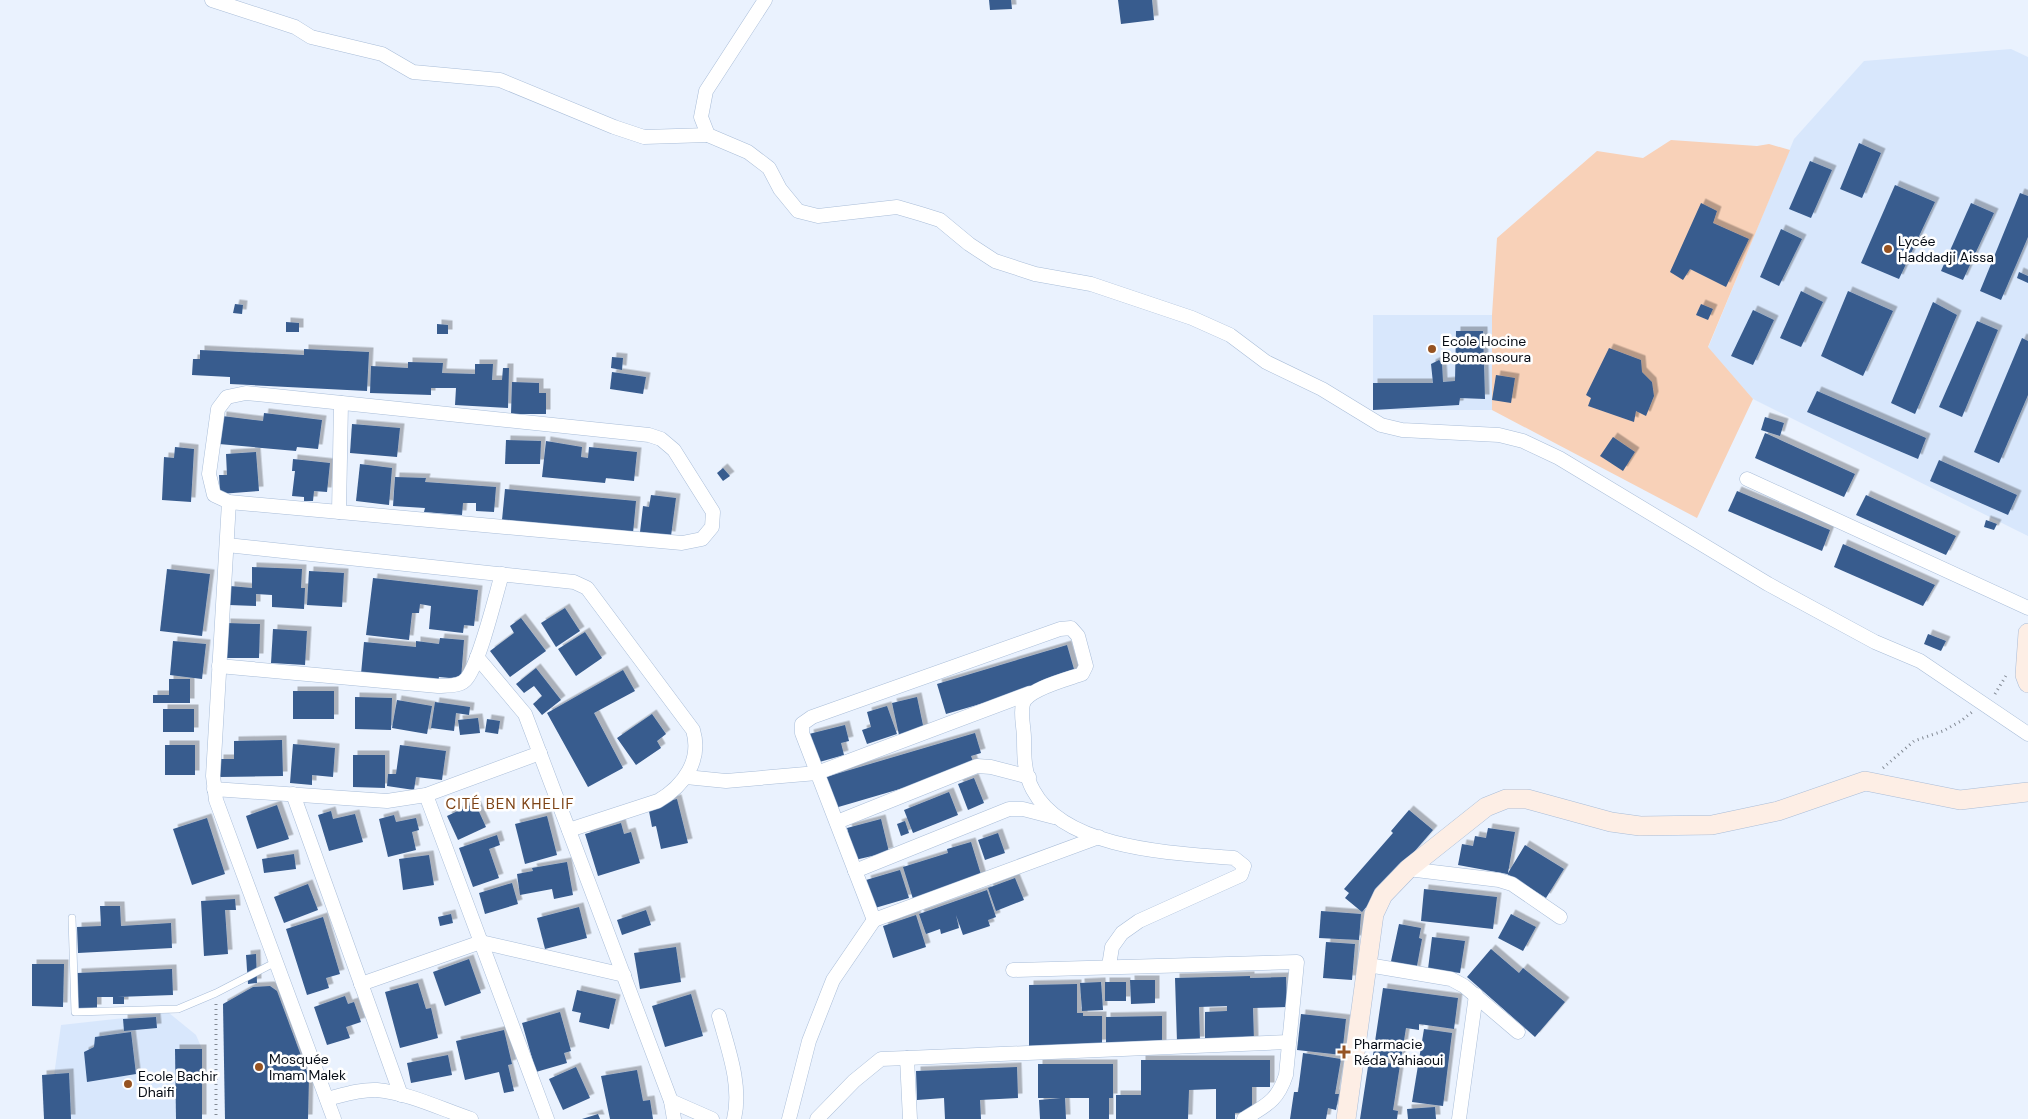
<svg xmlns="http://www.w3.org/2000/svg" width="2028" height="1119" font-family="'DM Sans',sans-serif">
<style>
.built{fill:#d8e7fc}
.green{fill:#f8d1b8}
.building{fill:#375b8e;filter:url(#shadow)}
.lines{fill:none;stroke-linecap:round;stroke-linejoin:round}
.lane-casing{stroke:#a9bdd8;stroke-width:8}
.street-casing{stroke:#a9bdd8;stroke-width:15}
.secondary-casing{stroke:#a9bdd8;stroke-width:20}
.path{stroke:#848b95;stroke-width:3;stroke-dasharray:1 4;stroke-linecap:butt}
.lane{stroke:#fff;stroke-width:7}
.street{stroke:#fff;stroke-width:14}
.secondary{stroke:#fdeee5;stroke-width:19}
.poi-dot{fill:#965322;stroke:#fff;stroke-width:2}
.labels{text-anchor:middle;stroke-width:5;stroke-linejoin:round;paint-order:stroke}
.poi-label{font-size:14px;fill:#060c15;stroke:#fff;text-anchor:start}
.neighbourhood-label{font-size:15px;letter-spacing:1px;fill:#7e4315;stroke:#fff}
</style>
<defs>
<filter id="shadow"><feDropShadow dx="4.5" dy="-4.5" stdDeviation="0" flood-color="#0004"/></filter>
</defs>
<rect width="100%" height="100%" fill="#eaf2fe"/>
<g class="built">
<path d="M2011,49L2028,57V536L1753,399L1708,348L1794,139L1864,61Z"/>
<rect x="1373" y="315" width="119" height="95"/>
<path d="M169,1013L196,1035L202,1049V1119H48L61,1025Z"/>
</g>
<path class="green" d="M1671,140L1757,146L1769,144L1790,150L1708,347L1753,399L1697,518L1492,410V315L1497,238L1597,151L1643,158Z"/>
<g class="building">
<path d="M989,0H1011L1012,9L990,10Z"/>
<path d="M1118,0H1152L1154,20L1121,24Z"/>
<path d="M1859,143L1881,153L1862,198L1840,189Z"/>
<path d="M1810,161L1832,170L1811,218L1789,209Z"/>
<path d="M1895,185L1935,202L1899,279L1861,263Z"/>
<path d="M2020,193L2028,196V237L2001,300L1980,291Z"/>
<path d="M1701,203L1717,211L1713,223L1749,239L1726,287L1690,269L1683,280L1670,272Z"/>
<path d="M1971,203L1994,213L1963,280L1941,271Z"/>
<path d="M1781,229L1802,239L1779,286L1760,277Z"/>
<path d="M2019,272L2028,276V283L2017,278Z"/>
<path d="M1801,291L1823,302L1801,347L1780,338Z"/>
<path d="M1848,291L1893,311L1863,376L1821,356Z"/>
<path d="M1933,302L1957,315L1915,414L1891,403Z"/>
<path d="M235,304L243,305L242,314L233,313Z"/>
<path d="M1701,304L1713,309L1708,320L1696,315Z"/>
<path d="M1753,310L1774,320L1753,365L1731,356Z"/>
<path d="M1977,321L1998,330L1962,417L1939,407Z"/>
<path d="M286,322L299,323V332H286Z"/>
<path d="M437,324L448,325V334H437Z"/>
<path d="M1456,331H1483L1485,399L1460,398L1459,405L1373,410V383H1433L1431,364L1439,360L1442,363L1443,382L1455,381Z"/>
<path d="M2022,338L2028,341V395L1999,463L1974,452Z"/>
<path d="M1609,348L1641,360L1642,372L1652,382L1654,396L1646,416L1636,411L1634,422L1588,406L1591,398L1586,395Z"/>
<path d="M304,349L369,352L367,391L230,384V377L192,375L193,359H200V350L304,355Z"/>
<path d="M612,357L623,358L622,370L611,368Z"/>
<path d="M408,362L443,363L442,373L475,374V364H493L492,380H502L503,368H509L508,408L455,405L456,388H431V395L370,393L371,366L408,368Z"/>
<path d="M612,372L646,377L643,394L610,389Z"/>
<path d="M1496,375L1515,378L1511,403L1492,400Z"/>
<path d="M512,382L539,383V393H546V414H511Z"/>
<path d="M1817,391L1926,438L1918,459L1807,412Z"/>
<path d="M264,413L322,420L318,449L297,447L296,451L219,444L222,416L263,421Z"/>
<path d="M1765,417L1784,423L1780,436L1761,430Z"/>
<path d="M352,424L400,428L397,457L350,453Z"/>
<path d="M1765,433L1855,474L1844,497L1755,458Z"/>
<path d="M1613,437L1635,452L1623,471L1600,456Z"/>
<path d="M506,440L541,441L540,464H505Z"/>
<path d="M546,441L582,447L581,457L588,458L589,447L637,452L634,481L606,478L605,483L542,477Z"/>
<path d="M175,447L194,449L191,502L162,500L164,457L174,458Z"/>
<path d="M256,452L259,491L220,494L219,475H227L226,454Z"/>
<path d="M293,459L330,463L327,492L314,491L313,501H304V497L292,496L295,471H292Z"/>
<path d="M1939,460L2017,495L2008,515L1930,481Z"/>
<path d="M360,464L392,468L389,505L356,501Z"/>
<path d="M723,468L730,476L723,481L717,473Z"/>
<path d="M395,477L426,478L425,482L496,487L494,512L476,511V503H463L462,515L424,512L425,508L393,506Z"/>
<path d="M505,489L636,501L633,533L502,520Z"/>
<path d="M1737,491L1830,530L1822,551L1728,511Z"/>
<path d="M651,495L676,498L671,536L640,532L643,506L649,507Z"/>
<path d="M1866,495L1956,536L1946,555L1856,515Z"/>
<path d="M1986,520L1997,524L1994,530L1984,527Z"/>
<path d="M1843,544L1935,585L1923,606L1834,567Z"/>
<path d="M252,567L302,569L301,588H305L304,609L272,607V595L256,594V606L229,605L230,586L252,588Z"/>
<path d="M167,569L210,574L202,636L160,631Z"/>
<path d="M309,571L344,573L342,607L307,605Z"/>
<path d="M373,578L478,590L474,626L464,625L463,633L429,629L431,606L420,604L419,613H412L409,640L366,635Z"/>
<path d="M565,608L580,631L556,647L541,623Z"/>
<path d="M521,618L546,651L510,677L490,651L514,633L510,626Z"/>
<path d="M226,623L260,624L259,658H226Z"/>
<path d="M273,629L307,631L305,665L271,663Z"/>
<path d="M585,632L602,658L576,676L558,649Z"/>
<path d="M1928,634L1946,641L1941,651L1924,644Z"/>
<path d="M440,638L464,640L461,679L439,677L438,681L361,674L364,642L416,647V641L439,644Z"/>
<path d="M173,641L206,644L202,679L170,675Z"/>
<path d="M1067,645L1076,676L946,714L937,684Z"/>
<path d="M536,668L561,700L542,715L533,704L542,696L534,686L524,693L516,684Z"/>
<path d="M623,670L635,691L594,713L623,768L588,787L547,713Z"/>
<path d="M169,679H190V703H153V695H169Z"/>
<rect x="293" y="691" width="41" height="28"/>
<path d="M355,697L392,698L391,730L355,729Z"/>
<path d="M917,697L924,730L899,735L892,703Z"/>
<path d="M397,700L432,706L427,734L392,728Z"/>
<path d="M435,702L470,707L469,715L456,713L454,731L431,728Z"/>
<path d="M887,706L897,734L867,744L862,730L871,727L867,712Z"/>
<rect x="163" y="709" width="31" height="23"/>
<path d="M652,714L666,734L657,741L661,748L636,765L617,738Z"/>
<path d="M478,718L480,733L460,735L458,720Z"/>
<path d="M487,719L500,721L498,734L485,732Z"/>
<path d="M845,725L849,741L841,743L844,755L816,763L809,734Z"/>
<path d="M975,733L981,753L971,756L975,767L835,808L826,777Z"/>
<path d="M282,740L283,776L219,777V759H234V741Z"/>
<path d="M293,744L335,748L333,777L312,775V785L290,783Z"/>
<rect x="165" y="745" width="30" height="30"/>
<path d="M400,745L446,751L442,780L416,777L414,790L387,786L388,774H396Z"/>
<path d="M353,755H385V788L353,787Z"/>
<path d="M974,778L984,803L968,810L958,784Z"/>
<path d="M949,792L958,815L913,833L904,810Z"/>
<path d="M677,799L688,843L661,849L656,826L652,827L648,806Z"/>
<path d="M475,803L486,827L458,840L447,816Z"/>
<path d="M277,805L289,839L257,849L246,816Z"/>
<path d="M1409,810L1433,830L1362,912L1345,898L1349,893L1344,889L1393,833L1391,831Z"/>
<path d="M331,811L333,819L355,814L363,842L329,851L318,815Z"/>
<path d="M394,815L396,822L416,818L419,830L412,832L416,850L388,857L379,819Z"/>
<path d="M547,816L557,855L525,864L515,824Z"/>
<path d="M207,818L225,874L192,885L173,829Z"/>
<path d="M881,819L889,852L855,860L847,828Z"/>
<path d="M905,821L909,833L901,836L897,824Z"/>
<path d="M621,823L624,834L631,832L640,863L598,876L585,834Z"/>
<path d="M1488,828L1515,832L1508,873L1525,845L1564,869L1546,898L1507,874L1458,865L1462,844L1473,846L1475,836L1486,838Z"/>
<path d="M998,833L1005,853L985,860L978,840Z"/>
<path d="M497,835L500,845L489,849L499,878L473,887L459,848Z"/>
<path d="M971,842L982,878L913,899L903,867L948,853L947,849Z"/>
<path d="M294,854L296,869L264,873L262,859Z"/>
<path d="M429,855L434,885L403,890L399,859Z"/>
<path d="M567,862L573,895L554,899L552,889L520,895L517,874L533,871L532,868Z"/>
<path d="M900,870L909,898L875,908L866,880Z"/>
<path d="M1015,878L1024,900L996,911L988,888Z"/>
<path d="M512,883L518,904L485,914L479,893Z"/>
<path d="M308,884L318,910L284,923L274,897Z"/>
<path d="M1424,889L1497,897L1493,929L1421,921Z"/>
<path d="M987,890L996,917L988,920L990,926L963,935L956,915L959,928L941,934L940,929L926,934L919,914Z"/>
<path d="M235,899L236,910H225L228,954L204,956L201,901Z"/>
<path d="M100,906H120L121,926L171,923L172,948L78,953L77,927L101,926Z"/>
<path d="M579,907L587,938L545,949L537,918Z"/>
<path d="M646,910L651,925L622,935L617,920Z"/>
<path d="M1321,911L1361,914L1359,940L1319,938Z"/>
<path d="M451,914L453,923L440,926L438,917Z"/>
<path d="M1511,914L1536,927L1523,951L1498,938Z"/>
<path d="M916,915L926,947L893,958L883,926Z"/>
<path d="M323,917L340,974L326,978L329,988L307,995L286,929Z"/>
<path d="M1399,924L1421,928L1419,938L1422,939L1416,971L1390,966Z"/>
<path d="M1432,937L1465,941L1460,973L1428,969Z"/>
<path d="M1326,942L1355,944L1352,980L1323,978Z"/>
<path d="M676,947L681,982L640,989L634,953Z"/>
<path d="M1491,949L1519,973L1523,968L1565,1002L1535,1037L1467,977Z"/>
<path d="M256,954L257,983L248,984L246,955Z"/>
<path d="M469,959L481,993L445,1006L433,972Z"/>
<path d="M32,964H64L63,1007L32,1006Z"/>
<path d="M172,969L173,995L117,997H124V1004H113V997H97V1009H78L77,973Z"/>
<path d="M1250,976V978L1286,977L1287,1007L1253,1008L1254,1042L1205,1044V1012L1227,1011V1006L1199,1007L1200,1041L1177,1042L1175,978Z"/>
<path d="M1130,980H1155V1003L1131,1004Z"/>
<path d="M1101,982L1103,1010L1082,1011L1080,983Z"/>
<rect x="1105" y="982" width="21" height="19"/>
<path d="M418,983L426,1009L431,1008L438,1038L400,1048L385,992Z"/>
<path d="M1077,984V1013H1083V1016H1102V1044L1029,1049V985Z"/>
<path d="M270,986L277,991L309,1077L308,1119H225L223,1004L253,987Z"/>
<path d="M1383,988L1458,998L1454,1029L1419,1024V1030L1406,1028L1401,1059L1373,1055Z"/>
<path d="M577,990L616,999L609,1029L579,1022L581,1013L572,1011Z"/>
<path d="M691,994L703,1036L665,1047L652,1006Z"/>
<path d="M345,996L348,1004L354,1002L361,1022L346,1027L350,1038L327,1045L314,1007Z"/>
<path d="M560,1012L571,1051L564,1053L567,1063L536,1072L522,1023Z"/>
<path d="M1301,1014L1346,1019L1342,1055L1297,1050Z"/>
<path d="M1162,1016V1046L1106,1047V1017Z"/>
<path d="M156,1017L157,1028L124,1031L123,1019Z"/>
<path d="M1424,1029L1452,1033L1443,1106L1412,1102Z"/>
<path d="M504,1030L512,1064L508,1065L514,1091L504,1093L499,1072L465,1080L456,1041Z"/>
<path d="M131,1032L136,1074L87,1082L84,1052L94,1047L95,1037Z"/>
<path d="M175,1049H202V1119H176Z"/>
<path d="M1303,1053L1341,1059L1335,1094H1339L1336,1110L1328,1108L1326,1119H1290L1294,1092H1298Z"/>
<path d="M448,1055L452,1075L411,1083L407,1063Z"/>
<path d="M1141,1060H1270V1087H1252V1112L1235,1113V1119H1216V1089L1189,1090L1188,1119H1116V1095H1141Z"/>
<path d="M1369,1060L1400,1065L1393,1110L1398,1111L1397,1119H1360Z"/>
<path d="M1038,1064H1113V1098H1109V1119H1089V1098H1065L1066,1119H1040L1039,1100L1061,1098H1038Z"/>
<path d="M576,1067L590,1098L563,1110L549,1079Z"/>
<path d="M1017,1067L1018,1098L980,1100L981,1119H945L944,1098L917,1100L916,1071Z"/>
<path d="M637,1070L643,1101L650,1100L653,1119H610L601,1076Z"/>
<path d="M69,1073L71,1119H44L42,1075Z"/>
<path d="M1435,1107L1436,1119H1408L1407,1109Z"/>
<path d="M598,1114L600,1119H582Z"/>
</g>
<g class="lines">
<defs>
<path id="lane" d="M72,918L75,1012L178,1009L216,993L276,962"/>
<g id="street">
<path d="M212,0L295,27L311,37L382,54L413,72L500,80L614,127L644,137L708,135"/>
<path d="M765,0L706,91L701,117L708,135L748,152L769,168L780,189L798,211L818,216L897,207L921,214L940,220L969,244L995,261L1035,274L1091,284L1192,318L1230,335L1266,362L1322,389L1381,425L1402,430L1499,435L1523,441L1559,458L1768,584L1875,642L1920,661L2028,734"/>
<path d="M246,393L649,435L661,439L674,450L713,512L712,527L702,539L682,543L229,502L214,495L209,474L218,409L227,397Z"/>
<path d="M1747,479L2028,608"/>
<path d="M229,502L213,776L216,800L334,1119"/>
<path d="M339,512L341,403"/>
<path d="M227,545L574,582L587,588L693,730C702,760 684,786 658,801L569,830"/>
<path d="M477,657L525,714L671,1101L674,1119"/>
<path d="M219,666L438,686C448,685 461,687 467,678C480,661 495,598 502,574"/>
<path d="M686,777L726,781L817,773L1030,693"/>
<path d="M214,789L387,801L426,795L540,753"/>
<path d="M293,794L401,1095"/>
<path d="M426,795L547,1119"/>
<path d="M837,822L977,766L991,767L1029,777"/>
<path d="M1099,837L874,920L802,733V724L812,717L1060,629L1071,628L1078,636L1086,666L1082,674C1068,679 1027,689 1023,704C1020,713 1024,728 1024,738C1024,755 1024,774 1033,790C1065,850 1174,853 1234,858L1244,866L1241,875L1139,921L1122,933L1112,947L1109,966"/>
<path d="M1408,869L1499,880L1512,884L1560,917"/>
<path d="M855,871L1009,809H1023L1054,817"/>
<path d="M1368,965L1451,979L1464,986L1518,1032"/>
<path d="M1013,970L1297,962L1286,1075C1277,1102 1266,1105 1244,1119"/>
<path d="M361,984L481,942L624,975"/>
<path d="M719,1016C728,1049 742,1085 734,1119"/>
<path d="M327,1099C343,1095 360,1089 377,1090C409,1093 441,1109 471,1119"/>
<path d="M671,1101L712,1119"/>
<path d="M789,1119L809,1041L833,980L874,920"/>
<path d="M817,1119L854,1081L881,1059L907,1058"/>
<path d="M910,1119L907,1058L1289,1042"/>
<path d="M1459,1119L1476,995"/>
</g>
<g id="secondary">
<path d="M2028,633L2025,675L2028,683"/>
<path d="M1346,1119L1374,914L1383,895L1408,869L1486,807L1506,799H1527L1611,822L1640,826L1712,825L1778,811L1865,781L1960,800L2028,792"/>
</g>
</defs>
<use href="#lane" class="lane-casing"/>
<use href="#street" class="street-casing"/>
<use href="#secondary" class="secondary-casing"/>
<g class="path">
<path d="M1995,694L2007,674"/>
<path d="M1883,768L1914,741L1943,731L1961,721L1972,712"/>
<path d="M216,1004V1119"/>
</g>
<use href="#lane" class="lane"/>
<use href="#street" class="street"/>
<use href="#secondary" class="secondary"/>
</g>
<g class="poi-dot">
<circle cx="1888" cy="249" r="5"/>
<circle cx="1432" cy="349" r="5"/>
<path d="M1341.5 1044.5h5v5h5v5h-5v5h-5v-5h-5v-5h5z"/>
<circle cx="259" cy="1067" r="5"/>
<circle cx="128" cy="1084" r="5"/>
</g>
<g class="labels">
<g class="poi-label">
<text x="1898" y="246">Lycée<tspan x="1898" dy="16">Haddadji Aissa</tspan></text>
<text x="1442" y="346">Ecole Hocine<tspan x="1442" dy="16">Boumansoura</tspan></text>
<text x="1354" y="1049">Pharmacie<tspan x="1354" dy="16">Réda Yahiaoui</tspan></text>
<text x="269" y="1064">Mosquée<tspan x="269" dy="16">Imam Malek</tspan></text>
<text x="138" y="1081">Ecole Bachir<tspan x="138" dy="16">Dhaifi</tspan></text>
</g>
<g class="neighbourhood-label">
<text x="510" y="809">CITÉ BEN KHELIF</text>
</g>
</g>
</svg>
